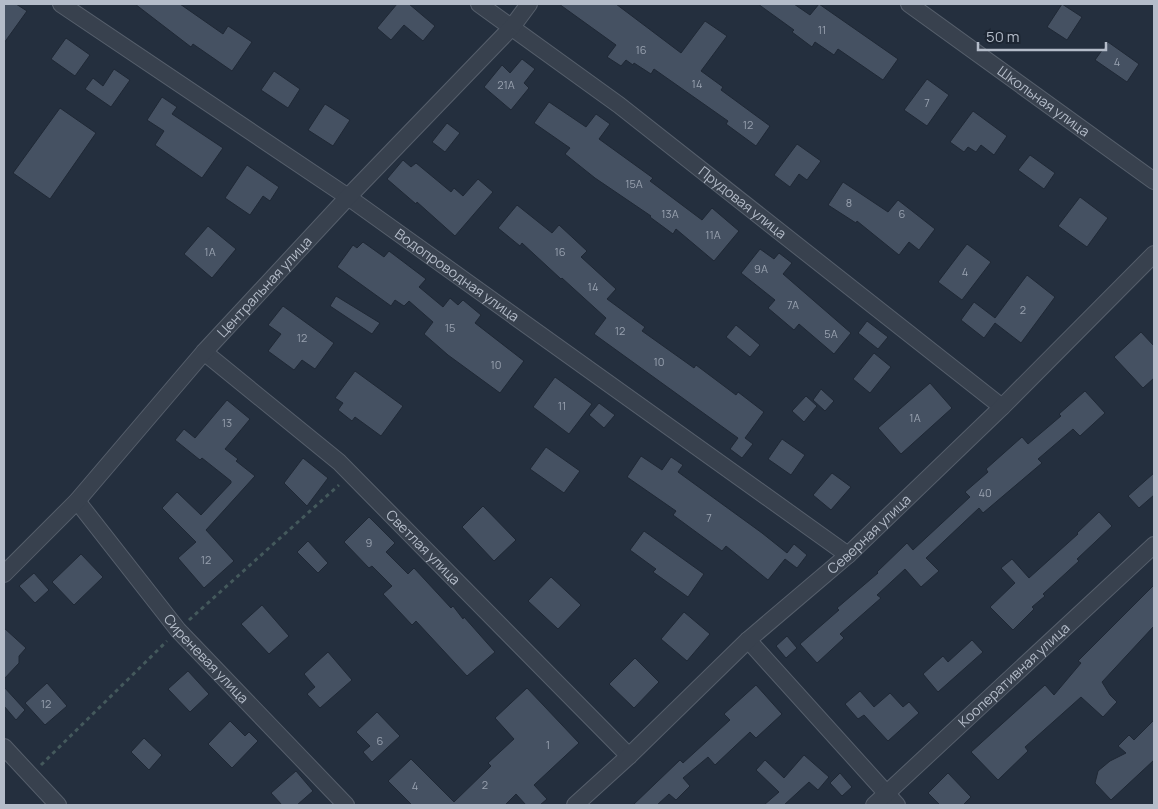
<svg xmlns="http://www.w3.org/2000/svg" width="1158" height="809" font-family="Manrope,sans-serif">
<style>
.building{fill:#455162;stroke:#1f2835}
.lines{fill:none;stroke-linecap:round;stroke-linejoin:round}
.minor-casing{stroke:#565f6c;stroke-width:18}
.path{stroke:#44595c;stroke-width:3;stroke-dasharray:4 4;stroke-linecap:butt}
.minor{stroke:#38414e;stroke-width:16}
.labels{text-anchor:middle;stroke-width:4;stroke-linejoin:round;paint-order:stroke}
.number-label{font-size:11px;fill:#98a1af}
.street-label{font-size:14px;fill:#b4bcc9;stroke:#1d2633}
</style>
<rect width="100%" height="100%" fill="#242f3e"/>
<g class="building">
<path d="M4,4H16L27,11L4,43Z"/>
<path d="M135,4H180L223,34L228,26L252,42L232,71L193,44L191,47Z"/>
<path d="M397,4H409L435,26L423,41L404,25L391,40L377,28Z"/>
<path d="M559,4H616L681,53L705,21L727,36L701,71L723,87L721,90L770,126L756,146L726,124L728,121L654,69L651,74L634,63L633,65L626,60L621,66L607,57L616,45Z"/>
<path d="M758,4H794L810,15L819,4L898,59L883,80L838,49L834,55L815,42L812,47L792,32L794,30Z"/>
<path d="M1062,4L1082,17L1067,40L1047,27Z"/>
<path d="M66,38L90,55L75,76L51,59Z"/>
<path d="M1108,42L1139,64L1127,82L1095,60Z"/>
<path d="M522,59L535,69L524,83L529,88L511,110L484,87L502,65L510,73Z"/>
<path d="M114,69L130,80L111,107L85,89L93,78L103,86Z"/>
<path d="M274,71L300,89L288,108L261,90Z"/>
<path d="M927,79L949,95L927,126L904,110Z"/>
<path d="M162,97L177,107L172,114L223,148L202,178L155,145L164,131L147,120Z"/>
<path d="M549,102L586,127L596,114L610,124L599,139L653,178L650,181L702,220L712,208L739,231L714,261L676,229L673,234L650,217L651,216L595,178L565,154L570,148L534,123Z"/>
<path d="M325,104L350,120L333,146L308,130Z"/>
<path d="M60,108L96,133L50,199L13,173Z"/>
<path d="M973,111L1007,136L994,155L981,145L976,152L968,147L964,152L950,142Z"/>
<path d="M447,123L460,133L445,152L432,142Z"/>
<path d="M797,144L821,161L807,180L799,174L790,187L774,175Z"/>
<path d="M1030,155L1055,173L1044,189L1018,170Z"/>
<path d="M403,160L411,167L416,163L451,192L454,188L463,196L478,179L493,192L455,236L417,202L416,204L387,179Z"/>
<path d="M247,165L279,187L270,201L263,196L250,215L225,198Z"/>
<path d="M843,182L888,212L898,200L935,229L919,250L909,242L899,255L857,221L856,223L828,205Z"/>
<path d="M1080,197L1108,218L1087,247L1058,226Z"/>
<path d="M517,205L552,233L559,225L587,251L581,257L616,289L607,299L645,327L642,331L694,368L696,365L736,395L738,392L764,412L745,438L753,444L742,458L730,449L738,438L594,334L606,318L562,278L561,279L522,243L520,246L498,228Z"/>
<path d="M208,226L236,249L212,278L184,254Z"/>
<path d="M363,242L384,257L389,251L426,279L419,287L443,307L450,298L458,305L463,300L481,315L475,323L524,361L500,393L448,355L424,334L433,322L409,301L404,306L395,300L391,306L337,267L353,245L357,248Z"/>
<path d="M967,244L991,262L962,300L938,282Z"/>
<path d="M760,249L774,259L779,253L792,263L783,274L851,333L834,354L799,324L794,330L768,308L775,300L741,273Z"/>
<path d="M1027,275L1055,297L1021,343L995,323L984,338L961,320L974,302L995,318Z"/>
<path d="M336,296L380,323L372,334L330,306Z"/>
<path d="M283,306L334,343L315,369L302,360L294,370L268,351L281,334L268,325Z"/>
<path d="M867,321L888,337L878,349L858,333Z"/>
<path d="M736,325L760,345L750,357L726,337Z"/>
<path d="M1141,332L1154,346V378L1143,388L1114,357Z"/>
<path d="M874,353L891,367L870,393L853,379Z"/>
<path d="M355,371L403,406L381,436L355,417L352,421L338,410L343,403L335,398Z"/>
<path d="M555,377L592,404L569,434L533,407Z"/>
<path d="M930,383L952,408L901,454L878,428Z"/>
<path d="M821,389L834,401L825,411L813,400Z"/>
<path d="M1085,391L1105,413L1080,436L1073,429L1038,459L1042,463L983,513L979,508L926,558L939,571L921,587L905,569L877,595L881,598L840,634L844,638L817,663L800,644L839,610L837,608L878,573L877,572L907,543L913,550L970,497L965,492L988,472L986,469L1022,437L1028,444L1061,416L1059,414Z"/>
<path d="M806,396L817,406L804,422L792,411Z"/>
<path d="M227,400L250,419L225,449L238,459L236,461L255,476L206,530L234,561L204,588L178,558L196,542L162,508L177,492L201,515L231,483V481L202,458L200,460L175,440L184,429L195,438Z"/>
<path d="M599,403L615,415L604,428L589,415Z"/>
<path d="M782,439L805,455L791,475L768,459Z"/>
<path d="M546,447L580,471L564,493L530,469Z"/>
<path d="M641,456L662,470L671,457L683,465L678,472L762,533L787,553L794,544L807,555L797,568L785,559L768,580L726,546L722,551L673,515L676,511L627,477Z"/>
<path d="M303,458L328,478L307,506L284,483Z"/>
<path d="M832,473L851,487L831,510L813,495Z"/>
<path d="M1154,473V495L1139,508L1128,496Z"/>
<path d="M483,506L516,540L494,561L462,527Z"/>
<path d="M1099,512L1112,526L1077,559L1079,561L1043,594L1045,596L1032,607L1034,609L1013,630L990,607L1015,583L1001,568L1012,559L1029,578L1078,534L1077,533Z"/>
<path d="M369,517L395,543L386,552L408,574L414,568L451,608L453,606L463,619L464,617L495,652L467,676L416,621L412,625L383,594L392,586L372,566L369,568L344,542Z"/>
<path d="M644,531L704,574L688,597L653,572L656,569L630,550Z"/>
<path d="M308,541L328,563L318,573L297,552Z"/>
<path d="M81,554L103,577L74,605L52,582Z"/>
<path d="M34,573L49,590L35,603L19,586Z"/>
<path d="M551,577L581,605L558,629L528,601Z"/>
<path d="M1154,585V626L1102,682L1110,695L1117,702L1103,717L1081,697L1025,747L1028,751L998,780L971,752L1045,685L1054,695L1081,663L1078,661Z"/>
<path d="M262,605L289,636L269,654L241,624Z"/>
<path d="M684,612L710,634L687,661L661,639Z"/>
<path d="M4,628L26,648L19,656V663L4,679Z"/>
<path d="M787,636L797,648L786,658L776,646Z"/>
<path d="M972,640L983,652L938,692L923,674L943,656L948,662Z"/>
<path d="M328,652L352,680L320,708L307,694L315,687L304,674Z"/>
<path d="M635,658L659,682L634,708L609,684Z"/>
<path d="M188,671L209,694L190,712L168,689Z"/>
<path d="M47,683L67,706L45,725L25,703Z"/>
<path d="M756,685L782,714L756,738L750,732L715,765L708,757L683,778L690,786L676,800L669,794L657,805H633L680,760L683,763L730,720L724,714Z"/>
<path d="M4,687L25,710L16,720L4,706Z"/>
<path d="M527,688L579,743L534,785L547,799L540,805H526L516,794L505,805H412L388,781L411,759L454,802L491,766L488,763L514,739L495,718Z"/>
<path d="M860,691L874,707L890,693L903,707L909,702L919,713L888,741L864,715L858,719L845,704Z"/>
<path d="M377,712L400,736L372,762L363,752L370,746L356,732Z"/>
<path d="M1154,720V760L1111,800L1095,783L1098,771L1110,761L1126,753L1118,746L1129,735L1134,740Z"/>
<path d="M230,721L245,736L249,732L258,741L232,768L208,744Z"/>
<path d="M144,738L162,755L149,770L131,752Z"/>
<path d="M804,755L829,777L818,790L809,782L784,805H764L779,792L756,770L765,760L784,778Z"/>
<path d="M296,771L313,791L297,805H282L271,793Z"/>
<path d="M840,773L852,787L842,796L830,783Z"/>
<path d="M948,773L971,797L963,805H940L928,793Z"/>
</g>
<g class="lines">
<defs>
<g id="minor">
<path id="s1" d="M61,4L348,197L848,555"/>
<path id="s2" d="M479,4L619,105L1002,407"/>
<path id="s3" d="M909,4L1154,181"/>
<path id="s4" d="M204,352L339,462L629,756"/>
<path id="s5" d="M77,501L178,630L346,805"/>
<path id="s6" d="M4,574L77,501L204,352L348,197L512,27L529,4"/>
<path d="M748,640L897,805"/>
<path d="M4,747L58,805"/>
<path id="s7" d="M575,805L629,756L748,640L848,555L1002,407L1154,254"/>
<path id="s8" d="M874,805L1154,545"/>
</g>
</defs>
<use href="#minor" class="minor-casing"/>
<g class="path">
<path d="M189,620L339,485"/>
<path d="M41,765L167,641"/>
</g>
<use href="#minor" class="minor"/>
</g>
<g class="labels">
<g class="number-label">
<text x="822" y="34">11</text>
<text x="641" y="54">16</text>
<text x="1117" y="66">4</text>
<text x="697" y="88">14</text>
<text x="506" y="89">21А</text>
<text x="927" y="107">7</text>
<text x="748" y="129">12</text>
<text x="634" y="188">15А</text>
<text x="849" y="207">8</text>
<text x="670" y="218">13А</text>
<text x="902" y="218">6</text>
<text x="713" y="239">11А</text>
<text x="210" y="256">1А</text>
<text x="560" y="256">16</text>
<text x="761" y="273">9А</text>
<text x="965" y="276">4</text>
<text x="593" y="291">14</text>
<text x="793" y="309">7А</text>
<text x="1023" y="314">2</text>
<text x="450" y="332">15</text>
<text x="620" y="335">12</text>
<text x="831" y="338">5А</text>
<text x="302" y="342">12</text>
<text x="659" y="366">10</text>
<text x="496" y="369">10</text>
<text x="562" y="410">11</text>
<text x="915" y="422">1А</text>
<text x="227" y="427">13</text>
<text x="985" y="497">40</text>
<text x="709" y="522">7</text>
<text x="369" y="547">9</text>
<text x="206" y="564">12</text>
<text x="46" y="708">12</text>
<text x="380" y="745">6</text>
<text x="548" y="749">1</text>
<text x="485" y="789">2</text>
<text x="415" y="790">4</text>
</g>
<g class="street-label">
<text dy="5" stroke="none"><textPath href="#s3" startOffset="166">Школьная улица</textPath></text>
<text dy="5" stroke="none"><textPath href="#s2" startOffset="330">Прудовая улица</textPath></text>
<text dy="5" stroke="none"><textPath href="#s1" startOffset="480">Водопроводная улица</textPath></text>
<text dy="5" stroke="none"><textPath href="#s6" startOffset="388">Центральная улица</textPath></text>
<text dy="5" stroke="none"><textPath href="#s7" startOffset="400">Северная улица</textPath></text>
<text dy="5" stroke="none"><textPath href="#s4" startOffset="294">Светлая улица</textPath></text>
<text dy="5" stroke="none"><textPath href="#s5" startOffset="204">Сиреневая улица</textPath></text>
<text dy="5" stroke="none"><textPath href="#s8" startOffset="191">Кооперативная улица</textPath></text>
</g>
</g>
<rect width="1158" height="809" fill="none" stroke="#b4bcc9" stroke-width="10"/>
<path d="M978 42v8h128v-8" fill="none" stroke="#b4bcc9" stroke-width="2.5"/>
<text x="986" y="42" font-size="15" fill="#b4bcc9" stroke="#1d2633" stroke-width="4" paint-order="stroke">50 m</text>
</svg>
